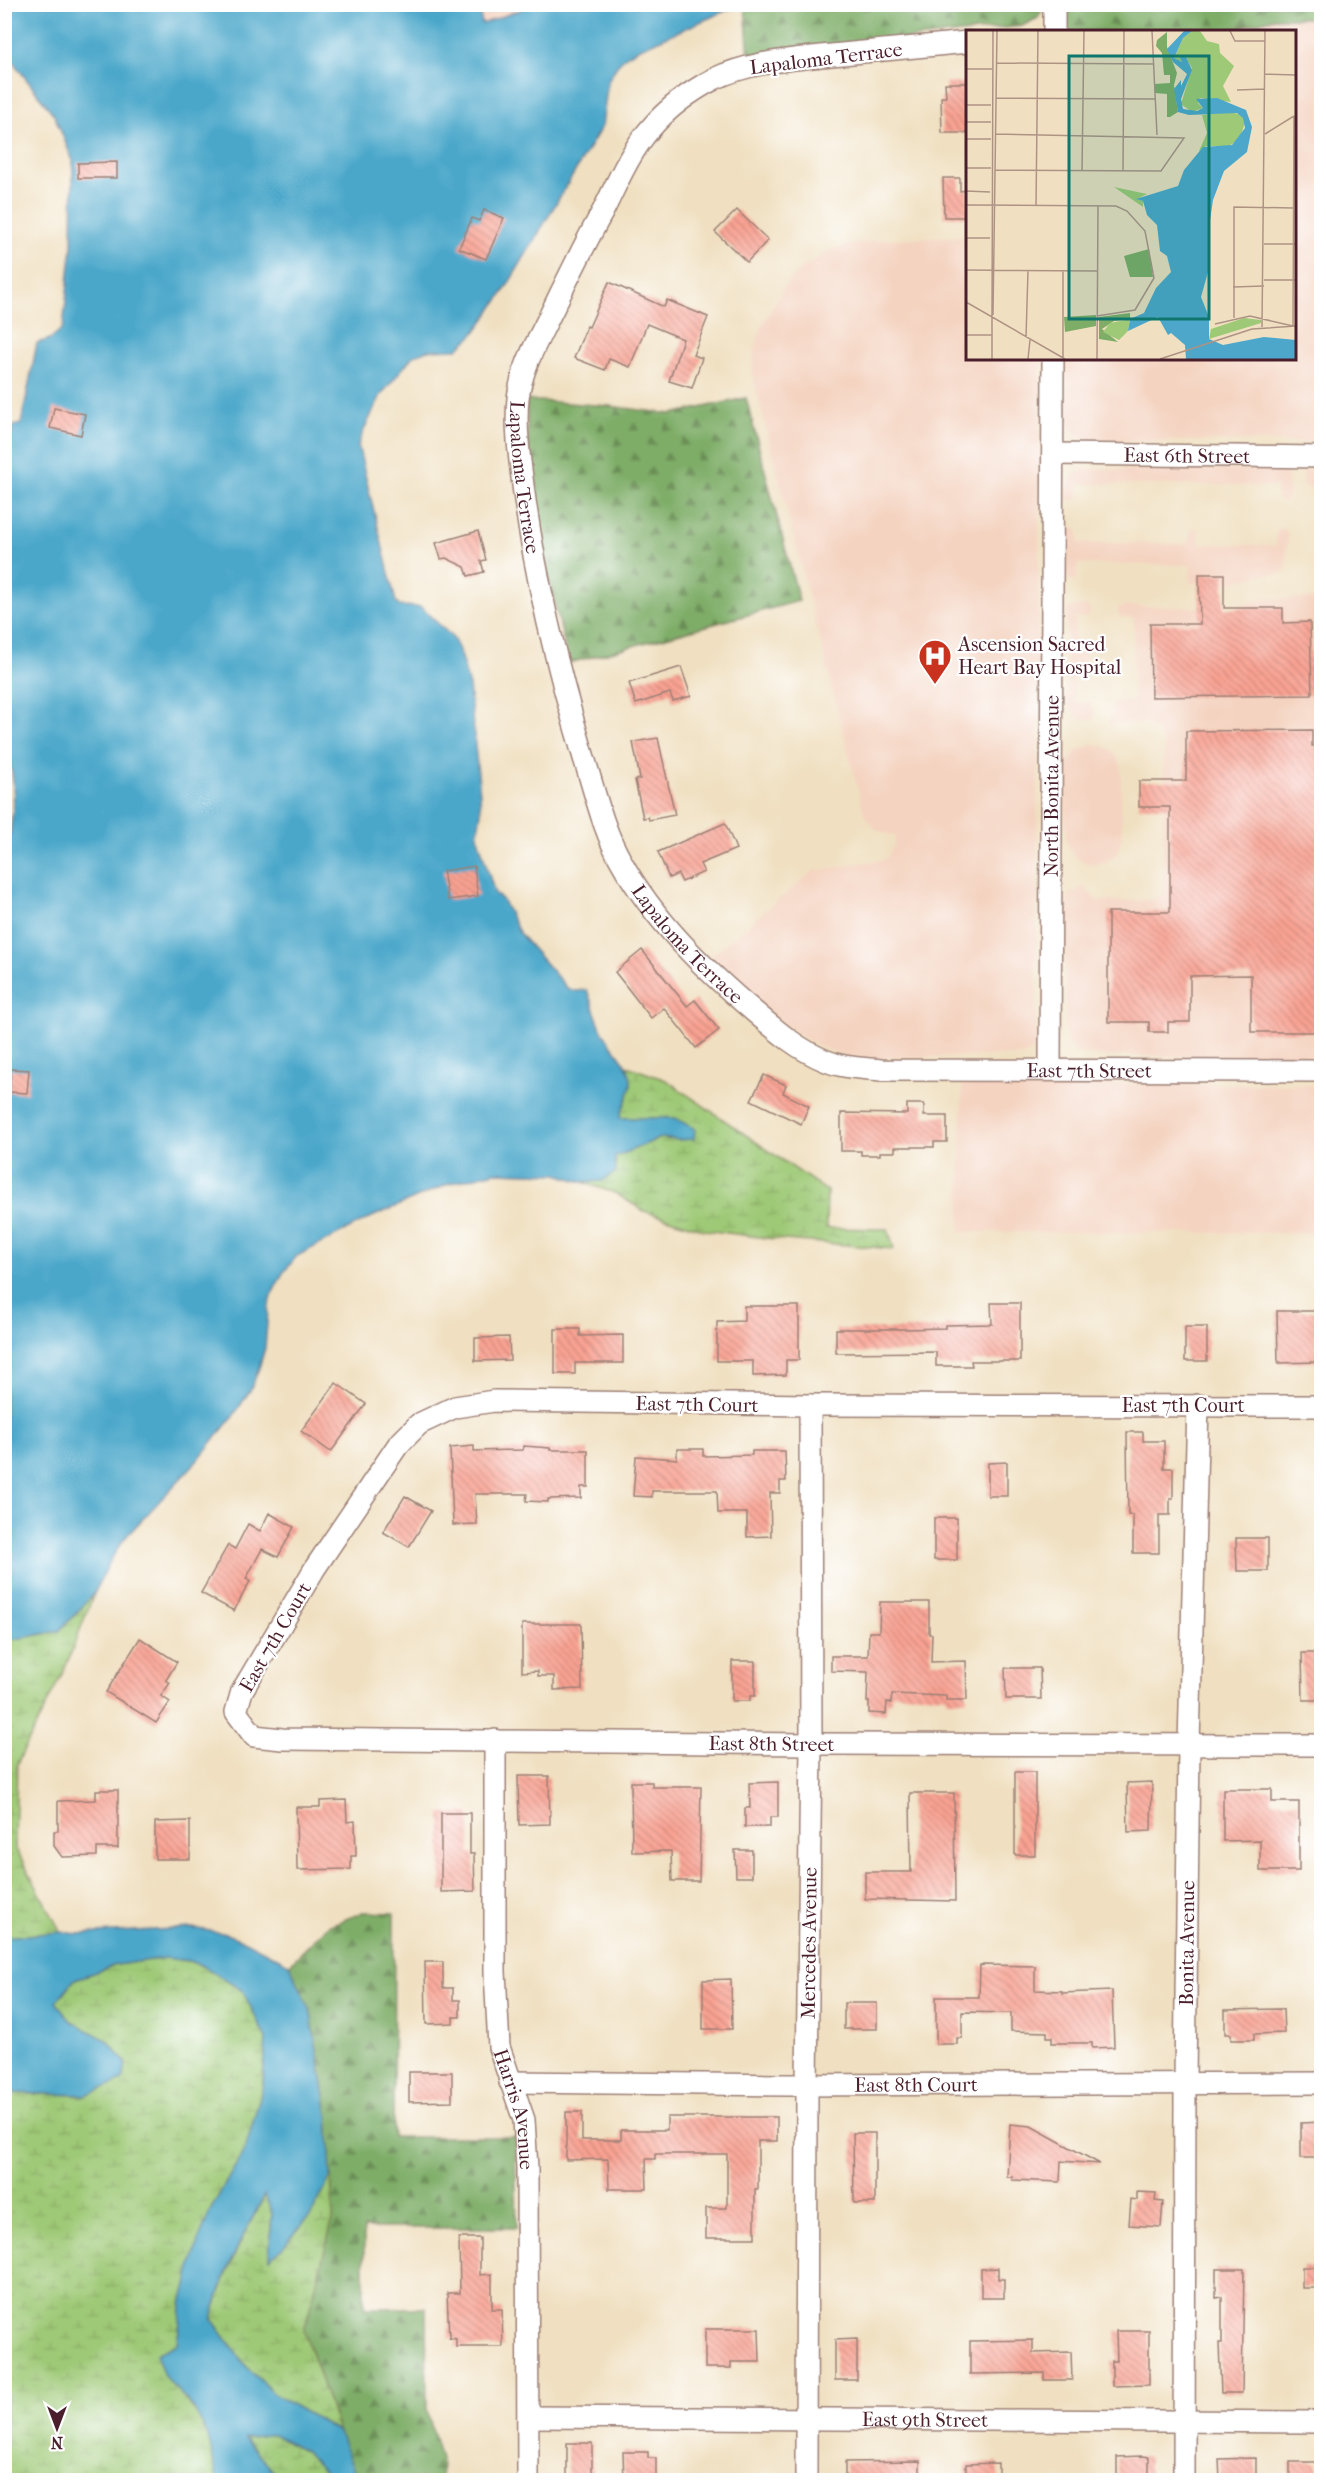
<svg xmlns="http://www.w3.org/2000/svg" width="1326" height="2485" font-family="'IM FELL French Canon',serif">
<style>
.built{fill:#f4d3c0}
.forest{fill:url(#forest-firs);stroke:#646649;stroke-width:1.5}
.wetland{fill:url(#wetland-marsh);stroke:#747450;stroke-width:1.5}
.water{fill:#4ca7ca;stroke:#4b637a;stroke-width:1.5}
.building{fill:url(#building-back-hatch)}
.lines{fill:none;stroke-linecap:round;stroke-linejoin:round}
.minor-casing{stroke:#9d8076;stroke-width:24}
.minor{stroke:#fff;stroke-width:21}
.labels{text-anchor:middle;stroke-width:4.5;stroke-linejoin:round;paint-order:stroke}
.street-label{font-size:20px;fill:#4a1f2b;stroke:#fff}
.poi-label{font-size:20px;fill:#4a1f2b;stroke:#fff;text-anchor:start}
.inset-road{fill:none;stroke:#ae9385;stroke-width:1.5}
.view{fill:#0f766e;fill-opacity:0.15;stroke:#0f766e;stroke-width:3}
.inset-edge{fill:none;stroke:#4a1f2b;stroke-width:3}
</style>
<defs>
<pattern id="forest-firs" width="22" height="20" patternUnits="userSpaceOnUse" patternTransform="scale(1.5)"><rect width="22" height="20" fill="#7ead67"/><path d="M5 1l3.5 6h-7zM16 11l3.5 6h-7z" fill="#698c55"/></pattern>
<pattern id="wetland-marsh" width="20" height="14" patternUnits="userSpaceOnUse" patternTransform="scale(1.5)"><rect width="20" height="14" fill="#9ec976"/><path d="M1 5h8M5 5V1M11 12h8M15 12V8" fill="none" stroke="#8aac66"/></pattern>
<pattern id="building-back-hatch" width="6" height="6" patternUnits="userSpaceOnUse" patternTransform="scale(1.5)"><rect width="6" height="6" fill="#f9a393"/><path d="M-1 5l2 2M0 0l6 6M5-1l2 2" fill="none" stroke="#cc8478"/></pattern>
</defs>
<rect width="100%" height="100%" fill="#fff"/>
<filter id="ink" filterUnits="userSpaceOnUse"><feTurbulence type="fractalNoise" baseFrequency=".0167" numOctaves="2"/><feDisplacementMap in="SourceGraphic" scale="12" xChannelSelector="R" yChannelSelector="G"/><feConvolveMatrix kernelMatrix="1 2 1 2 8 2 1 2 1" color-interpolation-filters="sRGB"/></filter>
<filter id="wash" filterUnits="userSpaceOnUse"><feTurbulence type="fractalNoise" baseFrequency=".008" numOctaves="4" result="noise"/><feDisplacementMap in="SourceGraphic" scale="24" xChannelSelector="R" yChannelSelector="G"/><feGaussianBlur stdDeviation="1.35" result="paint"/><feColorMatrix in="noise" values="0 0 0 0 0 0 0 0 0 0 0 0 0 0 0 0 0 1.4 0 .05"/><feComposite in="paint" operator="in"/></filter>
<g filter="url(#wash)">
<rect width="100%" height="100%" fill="#f0e0c1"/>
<g class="built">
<path d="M478,5H533L481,25Z"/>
<path d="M1213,18H1321V442L1085,440L1073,432L1069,424L1066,359L1294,358V32L1214,31Z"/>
<path d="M967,236L968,358L1040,359L1036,1041L1033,1050L1023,1056L887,1057L883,1059L848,1057L819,1046L796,1033L749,995L710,957L813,871L886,859L895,843V835L887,834L875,829L864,814L755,385L752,373L754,353L762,326L786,284L802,268L829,251L853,244L888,239Z"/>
<path d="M1083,469H1088L1321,470V490L1302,486L1303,470H1287L1288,497L1283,502L1277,499L1276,486L1079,484L1078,499L1073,501L1067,498V529L1072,527L1078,529L1079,543L1188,544L1191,529L1194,528L1198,530L1200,544L1276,545V532L1279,529H1285L1288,533L1286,570L1279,574L1260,575L1227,583H1190V565L1078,564L1077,579L1072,581L1067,578V608L1087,606L1091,611L1088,617L1075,618V652H1086L1085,664H1074V702H1091V708L1096,715L1093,720L1079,718L1066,702L1067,488L1072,477Z"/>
<path d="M1265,599H1321V1057L1098,1056L1078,1053L1069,1045L1065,1033L1066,902L1069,896L1083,887L1098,901L1154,900L1163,892L1164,744L1156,730L1145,723L1108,724L1114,702H1133L1134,619L1121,617L1118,614V609L1123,606L1232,608Z"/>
<path d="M1095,744L1106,747L1114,752L1121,765L1122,839L1118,851L1113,857L1105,862L1092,865L1074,857L1066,842V766L1077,750Z"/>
<path d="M962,1080L1020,1083L1321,1085V1233L960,1232Z"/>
</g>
<g class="forest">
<path d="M745,5H1044L1038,18L1022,26L749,57Z"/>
<path d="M1067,5H1321V18H1275L1226,31H1067Z"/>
<path d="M746,398L799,601L569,663L541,547L529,458L526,400L609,406L672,414Z"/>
<path d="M364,1912L394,1913L393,2137H515L517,2228H364V2308H426L427,2411L441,2459L440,2480H358L349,2462L304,2331L333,2218L328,2115L310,2009L289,1965L328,1926Z"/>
</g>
<g class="wetland">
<path d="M627,1066L666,1080L827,1191L826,1228L888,1229L894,1249L774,1239L705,1230L644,1211L615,1193L582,1182L602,1181L615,1157L660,1138L680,1140L675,1118H619C625,1097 634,1089 627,1066Z"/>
<path d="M94,1594L66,1666L17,1764L15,1847L61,1932L5,1937V1641L59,1631Z"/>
<path d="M165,1958L189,1961L205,1967L243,1991L266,2039L263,2086L246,2147L211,2209L183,2300L177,2344L164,2376C181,2394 198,2411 208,2434C214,2449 212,2466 220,2480H5V2093L86,2095L126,2063L108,2041L71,2021L56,2002L75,1979L116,1965Z"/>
<path d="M331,2176L333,2218L304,2331L338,2431L275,2395L244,2364L212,2319C224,2274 242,2235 266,2194L272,2214L269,2258L311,2215Z"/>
<path d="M273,2434L304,2451L328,2473L325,2480H278L277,2476L244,2437Z"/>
</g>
<g class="water">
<path d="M478,4L482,24L533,5H739L638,49L627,55L618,64L608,81L602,126L503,293L489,313L473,335L457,349L427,350L413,356L381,395L364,430L358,445L396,602L399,606L421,607L453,638L459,650L469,686L480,794L481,813L477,835L495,894L502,899L520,934L567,988L575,991L587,990C592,1003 596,1017 602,1030C610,1048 631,1062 631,1083C631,1094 622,1107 620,1118H675L695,1129L694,1139L680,1140L660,1138L615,1157L616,1172L602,1181L582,1182L557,1174L495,1172L448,1184L372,1217L297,1256L283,1273L271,1296L268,1311L265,1348L259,1368L251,1389L234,1415L197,1461L124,1539L111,1559L94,1594L59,1631L5,1641L4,869C10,829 22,785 4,747V468L13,426L21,424L37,343L50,339L63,328L72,245L73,161L54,115L17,67L5,46L4,5Z"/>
<path d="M192,1928L223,1933L245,1941L289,1964L310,2009L328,2115L331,2176L311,2215L281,2249L269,2259L272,2214L265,2195C242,2235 223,2274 212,2319L244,2364L275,2395L338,2431L358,2480H325L327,2473L304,2451L273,2434L245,2438L277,2476L278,2480H220L216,2474L208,2435L192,2406L164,2376L156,2354L177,2344L183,2300L198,2241L211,2209L246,2147L263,2086L266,2039L243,1991L205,1967L189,1961L165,1958L116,1965L75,1979L56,2002L71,2021L108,2041L126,2063L123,2080L86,2095L5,2093V1937L61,1932L78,1934Z"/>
</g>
<g id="blocks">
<g class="building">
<path d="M945,83H968V133H942L941,97H946Z"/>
<path d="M117,162V178H78V163Z"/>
<path d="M943,178H960V191L968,190V217H944Z"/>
<path d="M484,210L504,218L486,259L459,248L472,218L479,221Z"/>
<path d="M737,210L768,240L747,262L715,232Z"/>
<path d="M609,282L664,307L667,300L708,317L693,355L702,358L692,388L669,381L683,339L647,324L630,367L609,359L605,370L574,358L587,326L589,327Z"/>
<path d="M54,408L85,414L81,435L50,428Z"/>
<path d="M478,531L486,560L481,561L484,572L468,576L465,567L446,558L441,559L436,543Z"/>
<path d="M1199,574H1224V608H1283V623L1310,622L1312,695L1151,697L1150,624H1200Z"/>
<path d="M681,667L691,696L673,701L670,693L636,704L629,683Z"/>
<path d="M1312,730V746H1322V1032H1251V975L1190,976V1022H1168V1032H1149V1022H1108V912H1170V807H1139V781H1186V731Z"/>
<path d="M658,738L675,815L649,820L648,817L643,818L635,780L640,779L633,742Z"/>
<path d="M725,823L736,849L700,864L704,872L682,882L678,874L669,878L658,852Z"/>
<path d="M474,866L478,896L448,900L443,871Z"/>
<path d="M642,950L687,1006L695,1000L719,1030L696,1048L664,1008L651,1018L615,972Z"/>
<path d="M11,1069L29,1070L27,1093L9,1092Z"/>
<path d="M764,1075L786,1085L783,1093L809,1106L801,1124L751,1100Z"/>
<path d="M907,1104H924V1116H947V1142H934V1147H895V1152H880V1155H861V1151H841V1113L907,1114Z"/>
<path d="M991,1303H1020V1361H971L972,1366H936V1352L836,1353V1329H903L945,1328V1325L992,1324Z"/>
<path d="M744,1306H799V1360H786V1375L753,1376V1361H717V1322L744,1321Z"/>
<path d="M1277,1311H1319V1362L1278,1363Z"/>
<rect x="1185" y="1327" width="22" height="34"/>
<path d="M555,1329H580V1336L623,1335V1363H575V1374H555Z"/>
<path d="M509,1337L510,1360L475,1361V1338Z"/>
<path d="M336,1383L366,1404L331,1452L301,1431Z"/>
<path d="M1127,1432H1143V1441H1164V1468H1173V1498H1170V1515H1159V1553H1133V1515H1128Z"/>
<path d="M474,1446V1451L523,1450L524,1446L550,1448V1450H588V1487H581V1498L548,1499V1502L526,1501L527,1494H475L477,1524L453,1525L450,1448Z"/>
<path d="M677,1449H703V1456L752,1455V1451H785L786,1481H780V1493H770L771,1536L747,1537V1513H718L717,1491H652V1497L633,1496L636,1456L677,1459Z"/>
<path d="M1007,1462V1496H988V1463Z"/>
<path d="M405,1496L431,1511L409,1547L383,1532Z"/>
<path d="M269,1513L294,1527L278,1557L262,1549L246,1579L250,1581L234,1611L201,1593L228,1545L235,1549L248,1524L260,1531Z"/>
<rect x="934" y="1518" width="23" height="42"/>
<path d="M1236,1538H1268V1571H1237Z"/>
<path d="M880,1602H929V1634H932L931,1662L966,1661L967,1700H946V1696L892,1694L891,1703L887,1702L886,1714L869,1713V1702H867L868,1672L831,1671V1656H868L869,1632H879Z"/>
<path d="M522,1624H581L582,1689L554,1690V1676H538V1671L522,1672Z"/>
<path d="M140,1638L177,1662L166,1680L170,1683L161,1696L170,1702L156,1723L106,1692Z"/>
<path d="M1302,1653H1322V1700H1303Z"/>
<path d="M732,1661H755V1696H750V1701H732Z"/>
<path d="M1005,1668H1040L1041,1699H1006Z"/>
<rect x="1015" y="1772" width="20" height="83"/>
<path d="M518,1776H549L550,1824L519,1825Z"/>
<path d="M631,1782H652V1787H701L699,1881H672L671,1851L632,1852Z"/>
<path d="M778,1782V1817H770V1827H745V1808H750L749,1783Z"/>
<path d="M1152,1782L1151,1831L1128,1832L1127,1783Z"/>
<path d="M1223,1789H1272V1802H1299V1871H1260V1840L1223,1841Z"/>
<path d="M96,1790H118V1848H97V1856L62,1857L54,1846V1831H58V1801L96,1800Z"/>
<path d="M910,1793H954L955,1901L865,1899V1872H911Z"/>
<path d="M346,1800L347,1822L355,1821L356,1856H351V1869L297,1870L296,1807H320V1801Z"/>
<path d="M441,1813H470V1854H474L475,1891L441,1892Z"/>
<path d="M190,1821V1859H155V1822Z"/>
<path d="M735,1850H752V1877H736Z"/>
<path d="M425,1962H443V1988H453V2000H460V2017H453V2023L426,2024Z"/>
<path d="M980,1965L1035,1966V1990L1062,1991V1993L1112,1991L1114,2047L1092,2048V2043H1052V2037H1047V2032L1011,2031V2013L962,2012V2038H957V2044H936V1997H979Z"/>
<path d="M731,1979L732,2029H703V1980Z"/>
<rect x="844" y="2003" width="33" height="26"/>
<path d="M1283,2009L1284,2033L1254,2034V2040H1231V2034H1225V2010Z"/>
<path d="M409,2072H452V2101L409,2102Z"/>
<path d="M566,2112H582V2140H621V2130H667V2117H777V2141H758V2189H755V2238H706V2208H727V2154H655V2159H646L647,2189H609L608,2159L566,2160Z"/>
<path d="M1322,2122V2158H1301V2123Z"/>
<path d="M1010,2124L1031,2126L1100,2164L1061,2161L1060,2182L1012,2180V2177H1007Z"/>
<path d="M853,2133H875V2203H854Z"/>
<path d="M1137,2192L1156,2193L1155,2201L1163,2202L1161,2227L1129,2225L1131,2199L1137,2200Z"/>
<path d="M459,2238H480V2275L492,2274V2309H502L503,2347H456V2339L449,2338L447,2293H460Z"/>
<rect x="1302" y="2267" width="20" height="21"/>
<path d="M998,2268V2279H1004V2298H981V2269Z"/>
<path d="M1216,2269H1244L1242,2393H1221L1219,2343H1222V2297L1216,2298Z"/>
<path d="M705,2329H759L760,2362H731V2368H705Z"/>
<path d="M1116,2331H1149V2385L1112,2386V2361H1117Z"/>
<path d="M857,2339V2380H835V2340Z"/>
<path d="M1033,2340V2353L1071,2352L1072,2380H1044V2373L970,2374V2341Z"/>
<rect x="567" y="2443" width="25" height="38"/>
<path d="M623,2452H648V2458H656V2481H624Z"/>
<path d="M1143,2456L1149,2457V2478H1117V2457Z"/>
<path d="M1256,2458V2478H1251V2481H1220L1219,2459Z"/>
<path d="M920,2461V2481H845V2462Z"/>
<rect x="1290" y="2462" width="28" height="19"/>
<path d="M998,2463V2481H966V2464Z"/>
</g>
</g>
</g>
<g filter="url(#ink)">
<use href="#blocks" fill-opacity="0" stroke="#9d8076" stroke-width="1.5"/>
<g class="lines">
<defs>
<g id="minor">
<path d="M1054,4V32"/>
<path id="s1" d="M968,42C919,47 870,51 821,56C785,60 747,63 714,79C691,91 667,109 650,129C630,152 617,183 603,211C585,243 569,276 553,309C539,338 522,366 518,398C515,429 520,462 524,493C536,583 558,671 584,758C595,792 603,830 621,861C654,921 706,971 757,1014C778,1032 798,1049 824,1060C842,1068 861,1068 881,1070L1322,1071"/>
<path id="s2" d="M1053,454L1322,457"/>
<path id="s3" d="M1050,1070L1053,358"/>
<path id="s4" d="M1322,1406L810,1405L494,1401L455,1407L419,1424L398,1445L315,1568L242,1691L236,1712L254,1736L282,1739L811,1744L1322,1745"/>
<path id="s5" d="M495,1740V1972L499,2047L524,2120L527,2168L528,2480"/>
<path id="s6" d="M510,2082L788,2085L1322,2083"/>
<path id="s7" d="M529,2417L1322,2422"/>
<path id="s8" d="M806,2480L807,2084L811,1744L810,1405"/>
<path id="s9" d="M1184,2480L1185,2082L1189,1744L1198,1405"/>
</g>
</defs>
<use href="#minor" class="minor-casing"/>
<use href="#minor" class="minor"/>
</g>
</g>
<defs>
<symbol id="hospital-pin" viewBox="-11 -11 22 30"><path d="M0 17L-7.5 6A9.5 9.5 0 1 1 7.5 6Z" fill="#c8321e" stroke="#fff"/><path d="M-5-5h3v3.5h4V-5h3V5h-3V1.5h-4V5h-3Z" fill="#fff"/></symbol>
</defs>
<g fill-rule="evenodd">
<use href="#hospital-pin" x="916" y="637" width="38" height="52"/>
</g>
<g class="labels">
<g class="street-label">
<text transform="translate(826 58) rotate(-7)" y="7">Lapaloma Terrace</text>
<text dy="7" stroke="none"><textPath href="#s2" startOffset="134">East 6th Street</textPath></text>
<text dy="7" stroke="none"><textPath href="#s1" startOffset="720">Lapaloma Terrace</textPath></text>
<text dy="7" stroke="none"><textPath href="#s3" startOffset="284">North Bonita Avenue</textPath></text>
<text dy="7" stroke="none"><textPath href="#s1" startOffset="1224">Lapaloma Terrace</textPath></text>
<text dy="7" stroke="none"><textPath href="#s1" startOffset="1671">East 7th Street</textPath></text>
<text transform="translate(697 1404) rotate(1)" y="7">East 7th Court</text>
<text x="1183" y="1412">East 7th Court</text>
<text transform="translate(275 1637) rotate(-60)" y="7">East 7th Court</text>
<text dy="7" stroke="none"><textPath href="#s4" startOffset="1798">East 8th Street</textPath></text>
<text dy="7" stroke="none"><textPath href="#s8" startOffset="537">Mercedes Avenue</textPath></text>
<text dy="7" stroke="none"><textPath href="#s9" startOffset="537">Bonita Avenue</textPath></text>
<text dy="7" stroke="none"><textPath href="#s6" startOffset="406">East 8th Court</textPath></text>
<text dy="7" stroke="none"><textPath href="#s5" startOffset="372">Harris Avenue</textPath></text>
<text dy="7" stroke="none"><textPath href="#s7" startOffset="396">East 9th Street</textPath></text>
</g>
<g class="poi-label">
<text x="958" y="651">Ascension Sacred<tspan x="958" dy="23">Heart Bay Hospital</tspan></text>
</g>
</g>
<g transform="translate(966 30)">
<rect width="330" height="330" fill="#f0e0c1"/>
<path d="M201,2V17L211,43L208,55L212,82L204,87H201V64L189,63L188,54L204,53V45H198L196,23L190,16L191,10ZM183,219L187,247H164L158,226ZM164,283V289L148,291L136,299L152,312L133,309V287ZM130,285V296L99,302L98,287Z" fill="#7ead67"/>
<path d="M226,1H234L241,11L253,14L254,23L268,36L257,56L265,72L234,68L232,73L237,78L226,82L215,74L226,38L220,28L214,32L208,28L217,8ZM265,82L276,85L279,92L274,109L263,116H240L233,121L241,103L236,85ZM148,157L181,164L171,169L177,171V177ZM164,289L162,301L153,310L137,302L144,293Z" fill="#9ec976"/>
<path d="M278,288L295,290V293L243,309L245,299Z" fill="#9ec976"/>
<path d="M218,1H226L217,8L208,28L216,32L213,25H219L226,40L215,69L217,79L231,81L237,78L230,69L251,68L280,80L286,97L281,122L258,141L247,170L242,204L244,235L235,267L243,287V309L257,315L298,307L330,310V329H220L219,315L205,303L202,305L192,287L162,301L164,289L178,283L190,258L205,242L201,226L194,221L191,195L181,185L177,171L170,169L212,156L218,140L237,117L266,115L279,98L277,88L271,83L223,85L212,82L208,59L215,50V56L221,44L207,32L201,19Z" fill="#4ca7ca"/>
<path class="inset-road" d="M186,1L191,105M264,1L269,11H299M31,33L187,34M0,39H26M299,44L330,45M271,60L299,59M30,68L189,69M0,75H25M0,92H25M299,104L328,86M0,109H25M0,138H25M29,140L195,141L218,108L30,104M116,141L118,1M157,141L158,1M0,161L24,162M0,175L150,176L161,181L179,201L188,248L169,280L131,286M70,176L72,1M0,208H24M298,214H329M0,240L132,241M298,250H330M267,257L298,256M0,272L99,329M27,285L31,1M26,287L27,1M268,288V177L327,178M249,294L284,286L327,296L328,86M296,297L299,1M0,305H26M60,307L62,241M97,327V241M26,329V287M62,329L64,310M131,329L132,176M194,329L286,299L330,296"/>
<path class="view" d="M103,26H243V289H103Z"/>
<rect width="330" height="330" class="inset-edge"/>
</g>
<rect width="1326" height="2485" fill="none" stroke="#fff" stroke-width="24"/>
<g transform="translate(57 2428) rotate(180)" stroke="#ffffff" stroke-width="4.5" paint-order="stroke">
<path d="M0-4.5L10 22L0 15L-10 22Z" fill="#4a1f2b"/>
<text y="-9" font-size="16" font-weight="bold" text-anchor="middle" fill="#4a1f2b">N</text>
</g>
</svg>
